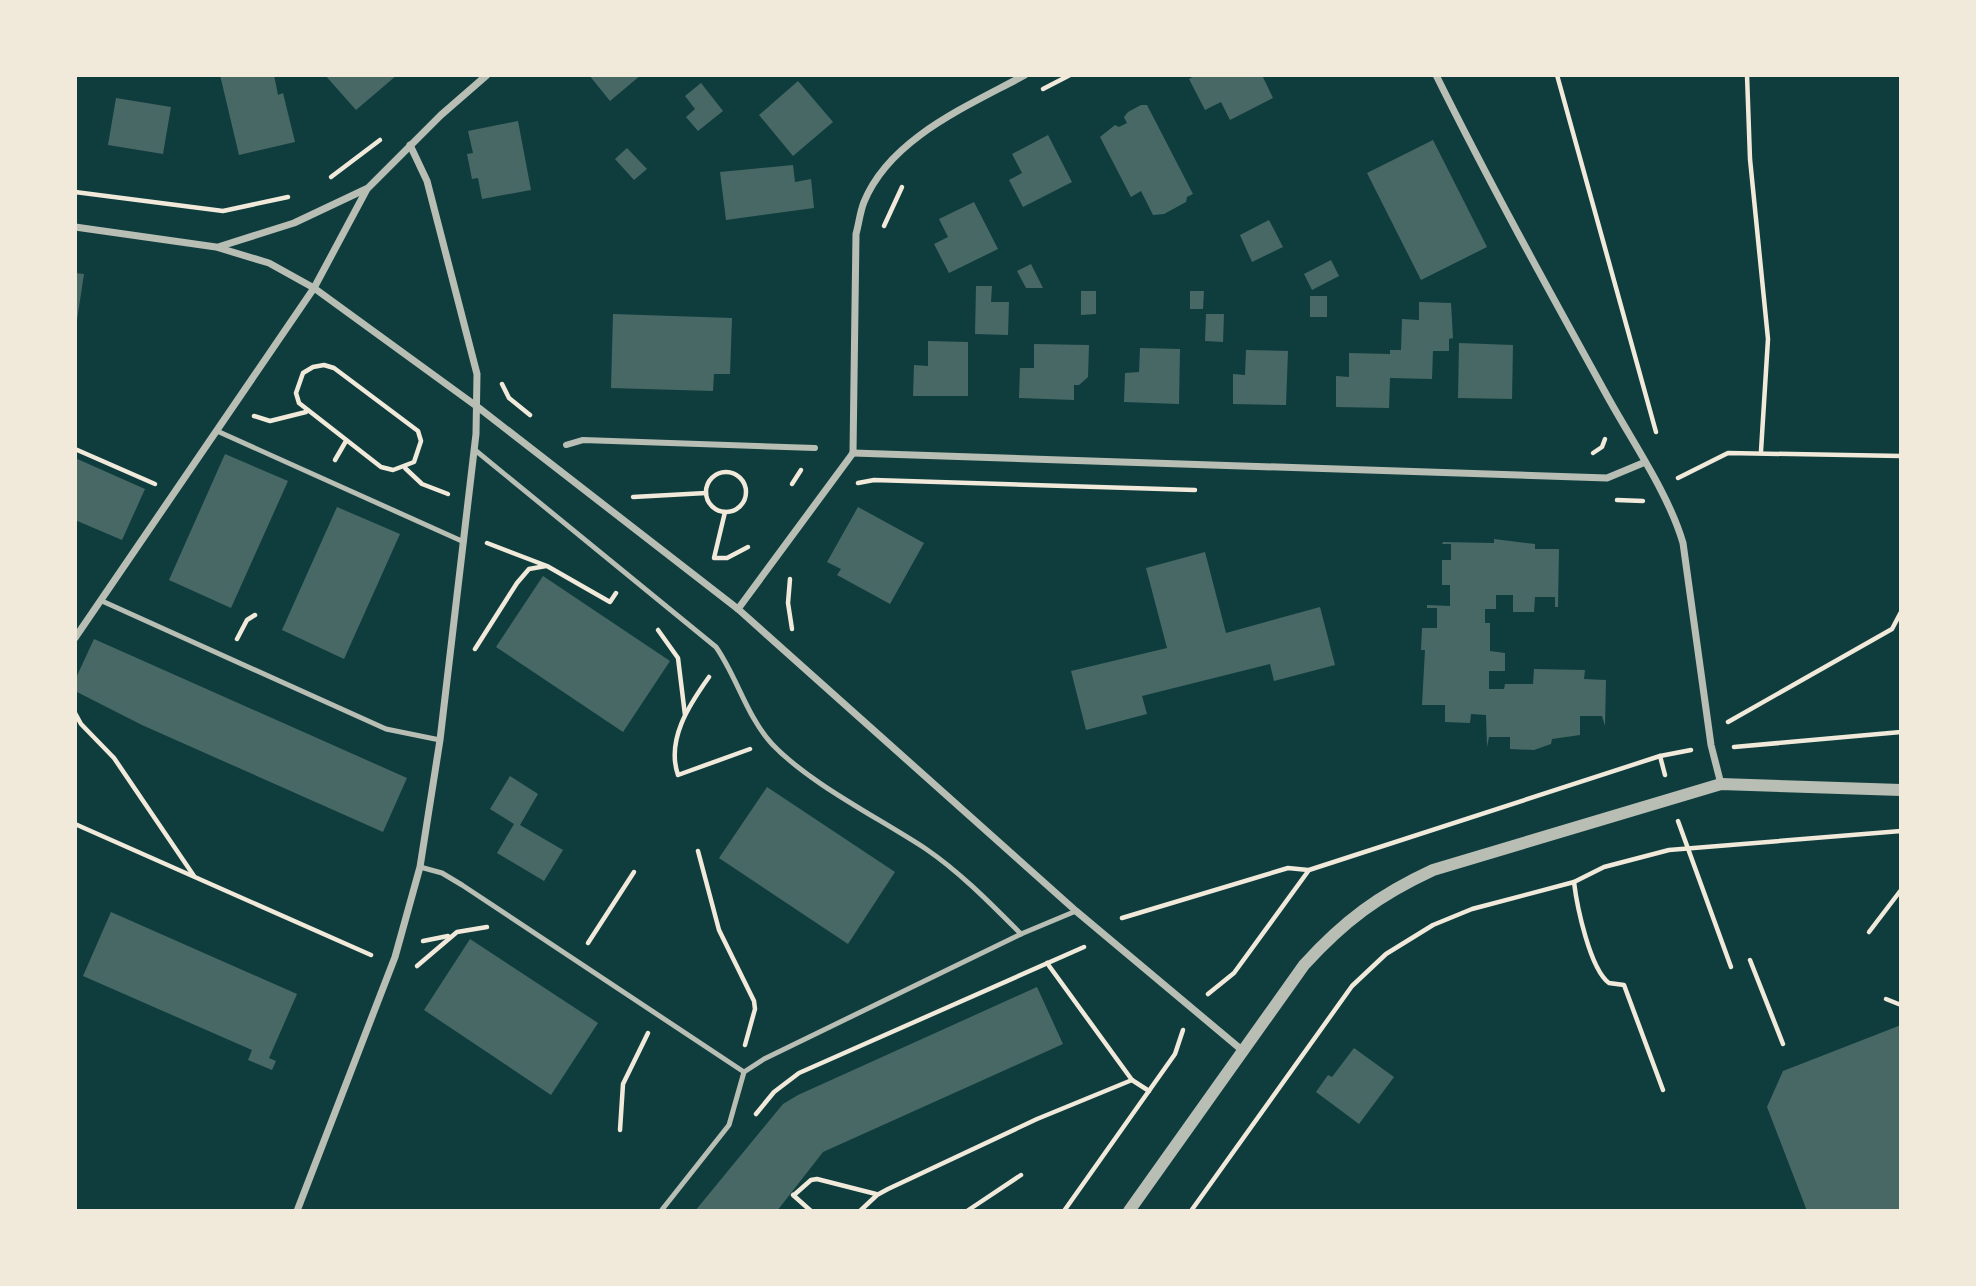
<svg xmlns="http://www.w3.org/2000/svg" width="1976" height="1286" font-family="Spectral,serif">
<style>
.building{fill:#486865}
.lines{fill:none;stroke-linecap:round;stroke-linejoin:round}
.path{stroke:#f1e9da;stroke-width:4.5}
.service{stroke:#b8beb3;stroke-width:5}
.pedestrian{stroke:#b8beb3;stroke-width:6}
.minor{stroke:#b8beb3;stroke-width:7}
.tertiary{stroke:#b8beb3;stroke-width:12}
</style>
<rect width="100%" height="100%" fill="#0f3d3e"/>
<g class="building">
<path d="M220,75H274L278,95L283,93L295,142L239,155Z"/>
<path d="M325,75H397L356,110Z"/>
<path d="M589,75H641L610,101Z"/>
<path d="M1196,75H1262L1273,98L1230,120L1221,102L1205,110L1189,79Z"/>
<path d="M798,81L833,122L793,156L759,115Z"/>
<path d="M701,83L723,111L698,131L686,117L695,109L685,96Z"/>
<path d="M116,98L171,107L163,154L108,145Z"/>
<path d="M1141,105H1147L1193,194L1187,197L1186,202L1164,214L1153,215L1141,191L1131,197L1100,137L1115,125L1119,127L1127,123L1124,117L1128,112Z"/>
<path d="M518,121L531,190L482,199L478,178L472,179L467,154L473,153L468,131Z"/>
<path d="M1048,135L1072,182L1023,207L1009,180L1022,173L1012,154Z"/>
<path d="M1433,140L1487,247L1421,280L1367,173Z"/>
<path d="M627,148L647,169L634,180L615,159Z"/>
<path d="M793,165L795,182L811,179L814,208L726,220L720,172Z"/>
<path d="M974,202L998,249L949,273L934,244L948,237L939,219Z"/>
<path d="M1269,220L1283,247L1252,262L1240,235Z"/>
<path d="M1331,260L1339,276L1312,290L1304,274Z"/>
<path d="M1031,264L1043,288H1026L1017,271Z"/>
<path d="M75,273L84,274L77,320H75Z"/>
<path d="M976,286H992L991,302H1009L1008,335L975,334Z"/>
<path d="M1081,291H1096V314L1081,315Z"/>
<path d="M1190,291H1204L1203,309H1190Z"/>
<rect x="1310" y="296" width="17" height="21"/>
<path d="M1419,302L1451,303L1453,338L1449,339V351H1433L1432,379L1390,378L1389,408L1336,407V376L1349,377V353L1390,354V350H1401L1402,319L1419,320Z"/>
<path d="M613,314L732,318L730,374H714L713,391L611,388Z"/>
<path d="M1206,314H1224L1223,342L1205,341Z"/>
<path d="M928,341L968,342V396H913L914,365L928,366Z"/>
<path d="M1459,343L1513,345L1512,399L1458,398Z"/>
<path d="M1034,344L1089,345L1088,377L1079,385H1074V400L1019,398L1020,368H1034Z"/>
<path d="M1140,348L1180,349L1179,404L1124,402L1125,373L1139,372Z"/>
<path d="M1246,350L1288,351L1286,405L1233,404V374L1245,375Z"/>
<path d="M225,454L288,481L231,608L169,580Z"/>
<path d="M75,458L145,489L122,540L75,520Z"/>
<path d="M337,507L400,534L344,659L282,630Z"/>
<path d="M858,507L924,543L890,604L837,575L841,569L827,562Z"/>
<path d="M1494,539L1535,544V549H1559L1558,607H1555V597H1535L1534,612H1513V595H1496V609H1485V623H1490V651L1505,653V671H1489V689H1504L1505,684H1533L1534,669L1585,670L1584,679L1606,680L1605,726L1602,716H1580V735L1552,739L1551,744L1534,750L1510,749V737H1489L1487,747L1486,715L1471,714L1470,723L1445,722V705H1422L1425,650H1421L1422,628H1437V608H1427V605L1450,606V585H1442V560H1451V544H1442L1443,542L1494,543Z"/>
<path d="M1205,552L1226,633L1320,607L1335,665L1274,681L1270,664L1142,696L1147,714L1086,730L1071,671L1167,648L1146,568Z"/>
<path d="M543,576L670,661L623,732L496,647Z"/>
<path d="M94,639L407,778L383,832L142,725L75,691V680Z"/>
<path d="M510,776L538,794L520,825L563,850L544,881L497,853L514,824L490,809Z"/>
<path d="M767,787L895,872L848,944L719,858Z"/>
<path d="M111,912L297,994L269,1058L276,1061L272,1070L248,1060L252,1050L83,976Z"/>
<path d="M470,939L598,1023L551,1095L424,1010Z"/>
<path d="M1037,987L1063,1044L823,1152L777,1211H695L783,1104L798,1095Z"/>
<path d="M1901,1025V1211H1807L1767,1107L1783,1071Z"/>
<path d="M1354,1048L1394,1077L1359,1124L1316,1092L1328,1075L1332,1077Z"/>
</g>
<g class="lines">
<g class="path">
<path d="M1557,75L1656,432"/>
<path d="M1747,75L1750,159L1768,339L1761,451"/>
<path d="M1043,89L1070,75"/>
<path d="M331,177L380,140"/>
<path d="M75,192L223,211L288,197"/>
<path d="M884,226L902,187"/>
<path d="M324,365L334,368L418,431L421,441L414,462L393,470L381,467L299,403L296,393L303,373L313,367Z"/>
<path d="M502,384L509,398L530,415"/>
<path d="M254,416L270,421L306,412"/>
<path d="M75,449L155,484"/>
<path d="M1593,453L1602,447L1605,439"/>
<path d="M335,460L346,441"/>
<path d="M405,468L422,484L448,494"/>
<circle cx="726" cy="492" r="20"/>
<path d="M1678,478L1728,453L1901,456"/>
<path d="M858,483L874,480L1195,490"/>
<path d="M792,484L801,470"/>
<path d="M633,497L706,493"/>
<path d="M1617,500L1643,501"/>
<path d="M725,512L714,558H727L748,547"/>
<path d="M487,543L547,566L610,602L616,593"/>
<path d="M790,579L788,603L792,629"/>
<path d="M658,630L678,658L685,715"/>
<path d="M237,639L247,620L255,615"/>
<path d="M475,649L517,583L529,569L546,566"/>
<path d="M709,677C689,705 666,740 678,775L750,749"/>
<path d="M75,713L81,724L114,758L194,876"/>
<path d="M1728,722L1892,629L1901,612"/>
<path d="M1734,747L1901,732"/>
<path d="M1660,756L1665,775"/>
<path d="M1678,821L1731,967"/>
<path d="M75,824L371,955"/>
<path d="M698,851L719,930L754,1001L755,1009L745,1045"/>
<path d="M1574,882C1577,907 1590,969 1609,983L1624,985L1663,1090"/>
<path d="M1122,918L1288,868L1308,870"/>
<path d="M1869,932L1901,890"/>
<path d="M423,941L448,936"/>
<path d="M588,943L634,872"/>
<path d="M1750,960L1783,1044"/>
<path d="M1047,963L1132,1080L1149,1091"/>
<path d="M417,966L457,932L487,927"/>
<path d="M1208,994L1234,973L1309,870L1660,756L1691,750"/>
<path d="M1886,999L1901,1005"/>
<path d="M756,1114L774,1092L799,1073L1084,947"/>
<path d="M620,1130L623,1084L648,1033"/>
<path d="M793,1195L811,1211"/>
<path d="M794,1195L811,1180L817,1179L876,1194"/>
<path d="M860,1211L877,1195L888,1189L1037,1119L1132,1080"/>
<path d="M967,1211L1021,1175"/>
<path d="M1064,1211L1175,1054L1183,1030"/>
<path d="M1191,1211L1352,986L1386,954L1433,925L1472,909L1574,882L1604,867L1669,850L1901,831"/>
</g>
<g class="service">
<path d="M217,431L464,542"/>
<path d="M475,450L716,647C737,677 747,717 772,744C810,784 879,818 926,849C961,873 991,904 1021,934"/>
<path d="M102,601L386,729L440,740"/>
<path d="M420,867L442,873L462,885L744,1072"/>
<path d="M661,1211L729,1125L744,1072L764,1059L1021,934L1076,911"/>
</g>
<path class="pedestrian" d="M566,445L583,440L815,448"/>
<g class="minor">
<path d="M1436,75C1489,182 1547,287 1605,392C1631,440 1668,492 1683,543L1711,745L1721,784"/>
<path d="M75,227L216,247L269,263L314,288L479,408L738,609L1076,911L1243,1051"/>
<path d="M218,247L294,223L366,189"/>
<path d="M853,453L1607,478L1643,463"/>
<path d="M853,453L856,234C859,223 860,212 864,202C890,138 968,106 1025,75"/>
<path d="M738,609L853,453"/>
<path d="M75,638L314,288L367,189L441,115L487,75"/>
<path d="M297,1211L395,957L420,867L440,740L476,434L477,374L427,181L410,145"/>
</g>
<path class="tertiary" d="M1129,1211L1304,965C1344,921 1379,895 1433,870L1721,784L1901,790"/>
</g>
<rect width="1976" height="1286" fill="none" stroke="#f1e9da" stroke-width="154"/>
</svg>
